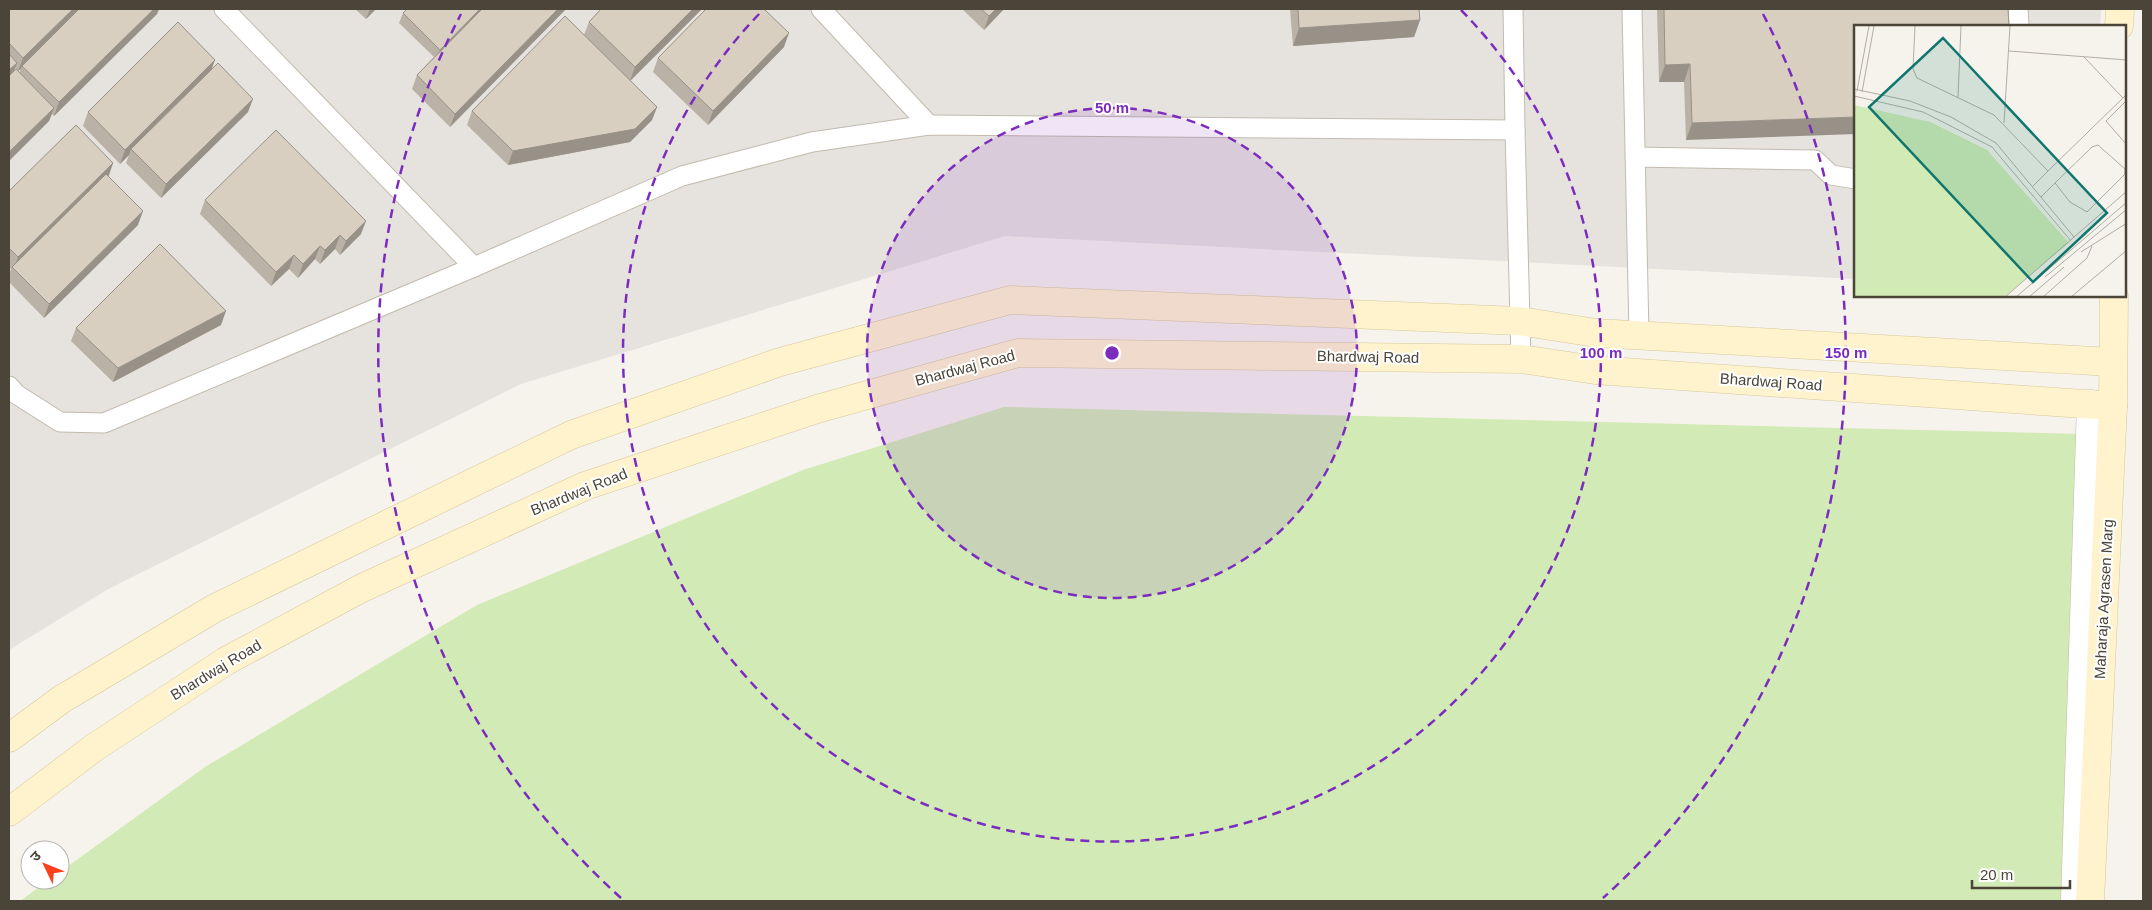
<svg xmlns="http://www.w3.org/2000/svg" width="2152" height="910" font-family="Helvetica,'Noto Sans Devanagari',sans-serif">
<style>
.industrial{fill:#e6e2dd}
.green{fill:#d2eab5}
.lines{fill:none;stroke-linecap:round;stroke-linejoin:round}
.lane-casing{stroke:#c2bbae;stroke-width:21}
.street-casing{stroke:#c2bbae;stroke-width:29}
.secondary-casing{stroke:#d6c79b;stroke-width:29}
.lane{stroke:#fff;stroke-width:19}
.street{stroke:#fff;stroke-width:28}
.secondary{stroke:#fff3cd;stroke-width:28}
.wall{fill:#bab2a6;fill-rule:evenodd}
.shaded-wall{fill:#979187}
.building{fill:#d8cfc1;stroke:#979187}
.ring{fill:none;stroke:#7b2cbf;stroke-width:2.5;stroke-dasharray:9 6}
.labels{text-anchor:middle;stroke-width:4;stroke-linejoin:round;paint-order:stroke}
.street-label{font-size:15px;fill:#4b4439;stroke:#fff}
.inset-road{fill:none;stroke:#b2ada4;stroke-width:1}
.view{fill:#0f766e;fill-opacity:0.15;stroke:#0f766e;stroke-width:2.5}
.inset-edge{fill:none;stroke:#4b4439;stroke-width:2.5}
.centre{fill:#7b2cbf;stroke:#fff;stroke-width:2.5}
.ring-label{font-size:15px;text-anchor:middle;font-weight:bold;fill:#7b2cbf;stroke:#fff;stroke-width:4;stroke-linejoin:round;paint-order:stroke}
</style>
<rect width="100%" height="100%" fill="#f6f3ec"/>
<path class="industrial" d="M9,9H2101L2100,26H1856V279L1005,236L521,384L110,588L9,650Z"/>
<path class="green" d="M1004,407L2119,435L2089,901H20L49,880H60V872L205,767L477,605L803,470Z"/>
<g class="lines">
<defs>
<g id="lane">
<path d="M224,9L474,267"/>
<path d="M821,9L929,125"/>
<path d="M1632,9L1639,335"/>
<path d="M2018,9L2019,26"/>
<path d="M1515,130L1521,359"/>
<path d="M1635,157L1815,160L1831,175L1856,179"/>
<path d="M9,386L16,394L60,422L104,423L474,267L682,176L812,142L929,125L1515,130L1513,9"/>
</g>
<path id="street" d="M2075,901L2091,404"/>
<g id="secondary">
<path d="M2119,26L2120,9"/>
<path d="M9,738L62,699L215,608L571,435L780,362L1010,300L1519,321L1596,333L2112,362"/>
<path d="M9,812L95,747L226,661L362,588L585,486L817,409L1018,353L1521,359L1595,370L2113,406"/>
<path d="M2090,901L2113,406L2114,296"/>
</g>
</defs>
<use href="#lane" class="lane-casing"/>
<use href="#street" class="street-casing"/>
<use href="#secondary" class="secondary-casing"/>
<use href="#lane" class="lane"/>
<use href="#street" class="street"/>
<use href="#secondary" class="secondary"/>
</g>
<g class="wall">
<path d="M9,9H159L157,14L54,116L52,114L49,121L9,161ZM15,68L18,71L21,69L19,73L14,71Z"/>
<path d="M355,9H376L366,19Z"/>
<path d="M407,9H566L450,127L412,89L417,75L434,57L399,23L403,13Z"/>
<path d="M601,9H702L630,81L657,107L652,120L630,142L508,165L467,125L472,111L584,35L589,22Z"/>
<path d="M962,9H1004L984,30Z"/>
<path d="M1290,9H1419L1420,20L1414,37L1293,46Z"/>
<path d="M1657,9H2008L1686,140L1684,82H1659Z"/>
<path d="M784,47L708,125L653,72L658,58Z"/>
<path d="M212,69L248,112L161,198L126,163L129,155L120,164L83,126L88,112Z"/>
<path d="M113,163L109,176L138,225L44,318L9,282V275L11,269L9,267V191Z"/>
<path d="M205,200L361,234L340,255L335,249L320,264L315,259L298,278L289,269L271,286L200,214Z"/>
<path d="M221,325L113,382L71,341L76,328Z"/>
</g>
<g class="shaded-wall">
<path d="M73,9H82L22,66L21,69L18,71L23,58Z"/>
<path d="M154,9H159L157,14L54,116L59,102Z"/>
<path d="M370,9H376L366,19Z"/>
<path d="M480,9H486L436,59L440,50Z"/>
<path d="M558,9H566L450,127L455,114Z"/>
<path d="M693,9H702L630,81L635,67Z"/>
<path d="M996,9H1004L984,30L989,16Z"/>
<path d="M1420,20L1414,37L1293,46L1299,28Z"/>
<path d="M789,33L784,47L708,125L713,111Z"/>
<path d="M215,60L210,74L131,149L129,155L120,164L125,150Z"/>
<path d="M17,63L12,76L9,79V70Z"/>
<path d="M1690,64L1684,82H1659L1665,65Z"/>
<path d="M253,99L248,112L161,198L166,184Z"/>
<path d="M657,107L652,120L630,142L508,165L513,151Z"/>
<path d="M54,108L49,121L9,161V152Z"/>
<path d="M1856,117V134L1686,140L1692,123Z"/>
<path d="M113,163L108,177L14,269L18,257Z"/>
<path d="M143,211L138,225L44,318L49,304Z"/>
<path d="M366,221L361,234L340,255L346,241Z"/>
<path d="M340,235L335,249L320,264L325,250Z"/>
<path d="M320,246L315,259L298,278L303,264Z"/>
<path d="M294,255L289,269L271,286L276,272Z"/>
<path d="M226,311L221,325L113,382L118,368Z"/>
</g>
<g class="building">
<path d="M9,9H73L23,58L9,43Z"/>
<path d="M79,9H154L59,102L22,66Z"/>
<path d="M407,9H480L440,50L403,13Z"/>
<path d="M482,9H558L455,114L417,75Z"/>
<path d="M601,9H693L635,67L589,22Z"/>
<path d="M706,9H764L789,33L713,111L658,58Z"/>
<path d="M981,9H996L989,16Z"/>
<path d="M1298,9H1419L1420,20L1299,28Z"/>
<path d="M1664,9H2008L2009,26H1856V117L1692,123L1690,64L1665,65Z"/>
<path d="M565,16L657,107L635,129L513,151L472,111Z"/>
<path d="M178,22L215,60L125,150L88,112Z"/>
<path d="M9,54L17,63L9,70Z"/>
<path d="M218,63L253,99L166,184L131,149Z"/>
<path d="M16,69L54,108L9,152V76Z"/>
<path d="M76,125L113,163L18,257L9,248V191Z"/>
<path d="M276,130L366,221L346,241L340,235L325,250L320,246L303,264L294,255L276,272L205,200Z"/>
<path d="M106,174L143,211L49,304L12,267Z"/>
<path d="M160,244L226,311L118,368L76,328Z"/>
</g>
<circle cx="1112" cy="353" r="245" fill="#7b2cbf" fill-opacity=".12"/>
<g class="ring">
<circle cx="1112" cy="353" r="245"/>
<path d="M1461 10A489 489 0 1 1 763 10"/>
<path d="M621 898A734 734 0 0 1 461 14M1763 14A734 734 0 0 1 1603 898"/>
</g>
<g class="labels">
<g class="street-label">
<text transform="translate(1368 357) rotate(1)" y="5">Bhardwaj Road</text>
<text transform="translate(965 368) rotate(-15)" y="5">Bhardwaj Road</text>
<text transform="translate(1771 382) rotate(4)" y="5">Bhardwaj Road</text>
<text transform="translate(579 492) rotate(-22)" y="5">Bhardwaj Road</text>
<text transform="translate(2104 599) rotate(-87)" y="5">Maharaja Agrasen Marg</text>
<text transform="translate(216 670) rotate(-31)" y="5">Bhardwaj Road</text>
</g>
</g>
<g transform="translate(1854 25)">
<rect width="272" height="272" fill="#f6f3ec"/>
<path d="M0,80L76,97L133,125L215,218L150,272H0Z" fill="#d2eab5"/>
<path class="inset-road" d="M61,1L59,44L63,53L140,90L194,146L273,69M155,26L273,35M230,32L269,73M0,64L56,76L97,92L142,118L220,212M3,66L15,1M8,67L20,1M0,71L69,87L138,122L217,216M104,72L107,1M273,75L252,96L273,120M150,98L156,1M178,162L194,146M187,172L201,158L238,122L244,120L271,144V149L233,187L216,177L201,158M227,227L273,198M191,252L273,184M151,272L273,166M162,272L273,177M175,272L210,242M189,272L233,233L238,221M217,272L273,225"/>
<path class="view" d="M89,13L253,188L179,257L15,82Z"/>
<rect width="272" height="272" class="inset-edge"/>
</g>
<circle cx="1112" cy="353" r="8" class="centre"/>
<g class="ring-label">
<text x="1112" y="113">50 m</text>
<text x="1601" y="358">100 m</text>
<text x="1846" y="358">150 m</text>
</g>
<rect width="2152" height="910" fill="none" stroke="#4b4439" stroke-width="20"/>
<g transform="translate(45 865) rotate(313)"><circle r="24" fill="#ffffff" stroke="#b7b4b0"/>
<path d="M0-4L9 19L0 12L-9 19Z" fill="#fc3f1d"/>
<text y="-8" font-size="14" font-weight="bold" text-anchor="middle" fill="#4b4439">उ</text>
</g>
<path d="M1972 880v8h98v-8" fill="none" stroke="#4b4439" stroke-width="2.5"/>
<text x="1980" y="880" font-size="15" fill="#4b4439" stroke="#ffffff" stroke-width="4" paint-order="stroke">20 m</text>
</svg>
